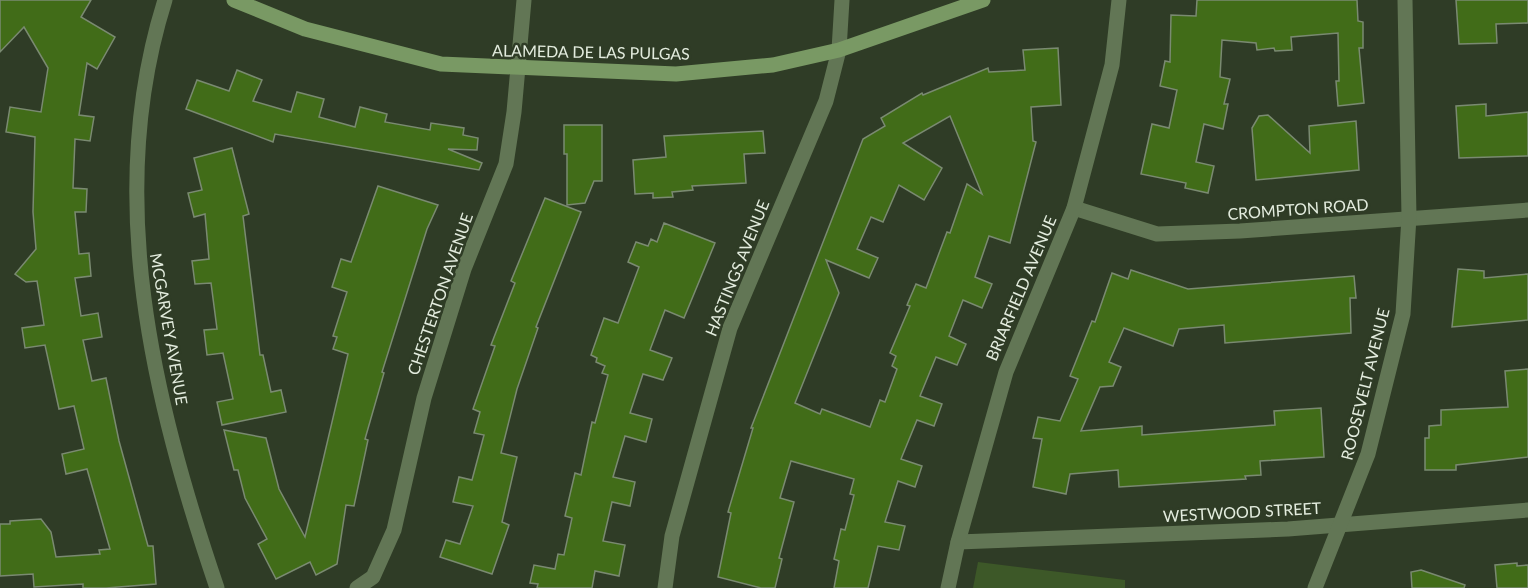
<svg xmlns="http://www.w3.org/2000/svg" width="1528" height="588" font-family="Lato,sans-serif">
<style>
.green{fill:#3d5828}
.building{fill:#416c18;stroke:#7a8a71;stroke-width:1.5;fill-rule:evenodd}
.lines{fill:none;stroke-linecap:round;stroke-linejoin:round}
.minor{stroke:#627655;stroke-width:15}
.secondary{stroke:#799964;stroke-width:15}
.labels{text-anchor:middle;stroke-width:5;stroke-linejoin:round;paint-order:stroke}
.street-label{font-size:16px;fill:#e3ecde;stroke:#2f3c26}
</style>
<rect width="100%" height="100%" fill="#2f3c26"/>
<path class="green" d="M978,562L1125,580V588H973Z"/>
<g class="building">
<path d="M0,0H91L81,17L115,37L97,69L87,63L79,115L94,117L90,141L75,139L73,188L87,189L86,212H75L79,254L89,253L91,276L75,278L81,316L98,313L102,337L83,340L92,381L106,378L119,441L148,546H153L156,584L106,588H83V584L34,587L33,574L0,576V524H10V521L41,519L51,532L56,557L100,554L99,550L110,549L87,469L66,474L62,454L84,449L74,406L59,409L45,345L25,348L22,328L44,325L37,281L26,282L15,274L36,249L33,212L35,137L6,132L10,107L41,112L48,68L24,27L0,52Z"/>
<path d="M1197,0H1357L1358,21L1363,22V48H1359L1364,103L1338,106L1336,81H1339L1338,33L1291,37L1292,50L1275,51L1274,48L1257,50L1256,43L1222,40L1220,77L1230,79L1224,104H1228L1223,129L1204,124L1196,162L1214,166L1208,193L1185,188L1186,183L1141,174L1152,124L1169,128L1177,90L1160,86L1165,61L1170,62L1171,15L1196,16Z"/>
<path d="M1456,0H1528V23L1496,24L1497,43L1459,44Z"/>
<path d="M1058,48L1061,105L1031,107L1033,141L1036,142L1010,243L989,236L975,277L992,284L982,308L963,300L949,336L966,344L957,365L936,357L920,396L942,404L934,426L917,420L901,459L922,466L915,487L898,481L885,522L905,526L899,550L878,546L868,588H834L839,561L834,559L841,529L845,530L854,495L850,494L854,479L791,461L780,498L794,502L779,558L782,559L775,588H761L718,577L731,513L728,512L753,428H751L863,139L885,126L881,118L922,93L923,95L988,68L989,72L1025,70L1023,50ZM950,116L982,194L967,184L950,233L947,232L926,288L916,284L907,305L910,306L890,353L896,356L892,366L897,369L885,402L880,400L870,427L822,409L820,414L795,403L839,293L826,260L869,278L878,258L857,249L871,217L883,222L899,185L924,200L942,168L903,143Z"/>
<path d="M237,70L262,80L253,101L291,112L297,92L324,99L319,117L355,127L360,107L387,114L385,122L430,130L431,123L464,128L463,135L478,138L477,150L448,149L482,163L479,170L275,134L273,142L186,109L197,80L229,91Z"/>
<path d="M1486,104V116L1528,112V156L1459,158L1456,106Z"/>
<path d="M1268,115L1310,153L1309,126L1356,121L1359,170L1256,180L1252,128L1259,116Z"/>
<path d="M564,125H602V181H594L585,203L567,205V154H564Z"/>
<path d="M763,131L765,153L744,154L746,183L692,186L693,190L672,192L673,197L653,198V193L635,194L633,160L666,157L664,136Z"/>
<path d="M232,148L249,214L243,216L260,355H263L271,392L281,390L286,412L222,425L217,402L233,399L223,353L207,355L204,330L217,329L211,283L195,284L192,261L209,259L205,214L194,217L188,193L202,190L194,158Z"/>
<path d="M378,186L438,205L427,229L382,372L384,373L365,439L368,440L354,506L346,505L337,564L316,575L310,562L276,579L258,544L267,539L245,498L238,470H234L224,430L266,438L279,489L305,537L348,354L333,349L337,337L333,336L347,292L332,287L341,259L351,262Z"/>
<path d="M545,198L581,212L536,327L538,328L517,389L501,453L517,457L502,522L509,525L492,574L440,557L446,540L460,544L473,506L453,502L459,477L472,480L484,435L474,433L480,412L473,409L495,346L491,345L515,283L511,281Z"/>
<path d="M664,223L715,243L684,318L665,310L650,350L672,358L663,380L643,374L630,413L652,419L646,442L625,436L613,477L635,482L630,506L612,502L603,541L625,545L619,576L595,571L592,588H537L538,584L530,583L534,565L555,569L558,554L564,555L572,518L565,516L575,473L581,475L592,422L595,423L608,375L602,373L605,366L596,362L597,358L591,355L604,318L618,323L639,267L628,262L636,242L648,246L651,239L657,242Z"/>
<path d="M1458,269L1484,271V278L1528,274V320L1452,327Z"/>
<path d="M1131,270L1188,289L1354,276L1356,298H1350L1351,333L1225,343L1224,325L1179,329L1173,346L1124,328L1109,362L1121,367L1113,386L1100,387L1081,431L1142,426V435L1275,425L1274,411L1321,408L1324,457L1260,461L1261,475L1245,476L1246,479L1119,487L1118,470L1070,474L1066,494L1033,487L1042,439L1033,438L1038,417L1060,421L1078,379L1070,376L1092,321L1095,322L1112,273L1128,279Z"/>
<path d="M1528,369V457L1456,465V470H1425V438H1429V426L1441,425V410L1508,407L1505,371Z"/>
<path d="M1517,563V566L1528,565V588H1497L1495,565Z"/>
<path d="M1421,570L1465,585L1464,588H1412L1411,572Z"/>
</g>
<g class="lines">
<g class="minor">
<path d="M165,0C103,196 153,399 217,588"/>
<path d="M1074,208L1157,234L1240,231L1528,210"/>
<path d="M958,542L1288,529L1528,510"/>
<path d="M357,588L373,577L394,530L424,398L464,269L506,164L514,112L524,0"/>
<path d="M665,588L672,536L730,328L826,101L839,50L842,0"/>
<path d="M948,588L958,542L1006,372L1074,208L1112,65L1119,0"/>
<path d="M1315,588L1368,454L1403,314L1409,217L1405,0"/>
</g>
<path class="secondary" d="M234,0L305,29L441,64L676,74L773,65L839,50L983,0"/>
</g>
<g class="labels">
<g class="street-label">
<text transform="translate(591 52) rotate(1)" y="6">ALAMEDA DE LAS PULGAS</text>
<text transform="translate(1298 209) rotate(-4)" y="6">CROMPTON ROAD</text>
<text transform="translate(737 268) rotate(-68)" y="6">HASTINGS AVENUE</text>
<text transform="translate(1021 288) rotate(-67)" y="6">BRIARFIELD AVENUE</text>
<text transform="translate(440 294) rotate(-71)" y="6">CHESTERTON AVENUE</text>
<text transform="translate(169 329) rotate(80)" y="6">MCGARVEY AVENUE</text>
<text transform="translate(1365 384) rotate(-76)" y="6">ROOSEVELT AVENUE</text>
<text transform="translate(1242 512) rotate(-3)" y="6">WESTWOOD STREET</text>
</g>
</g>
</svg>
